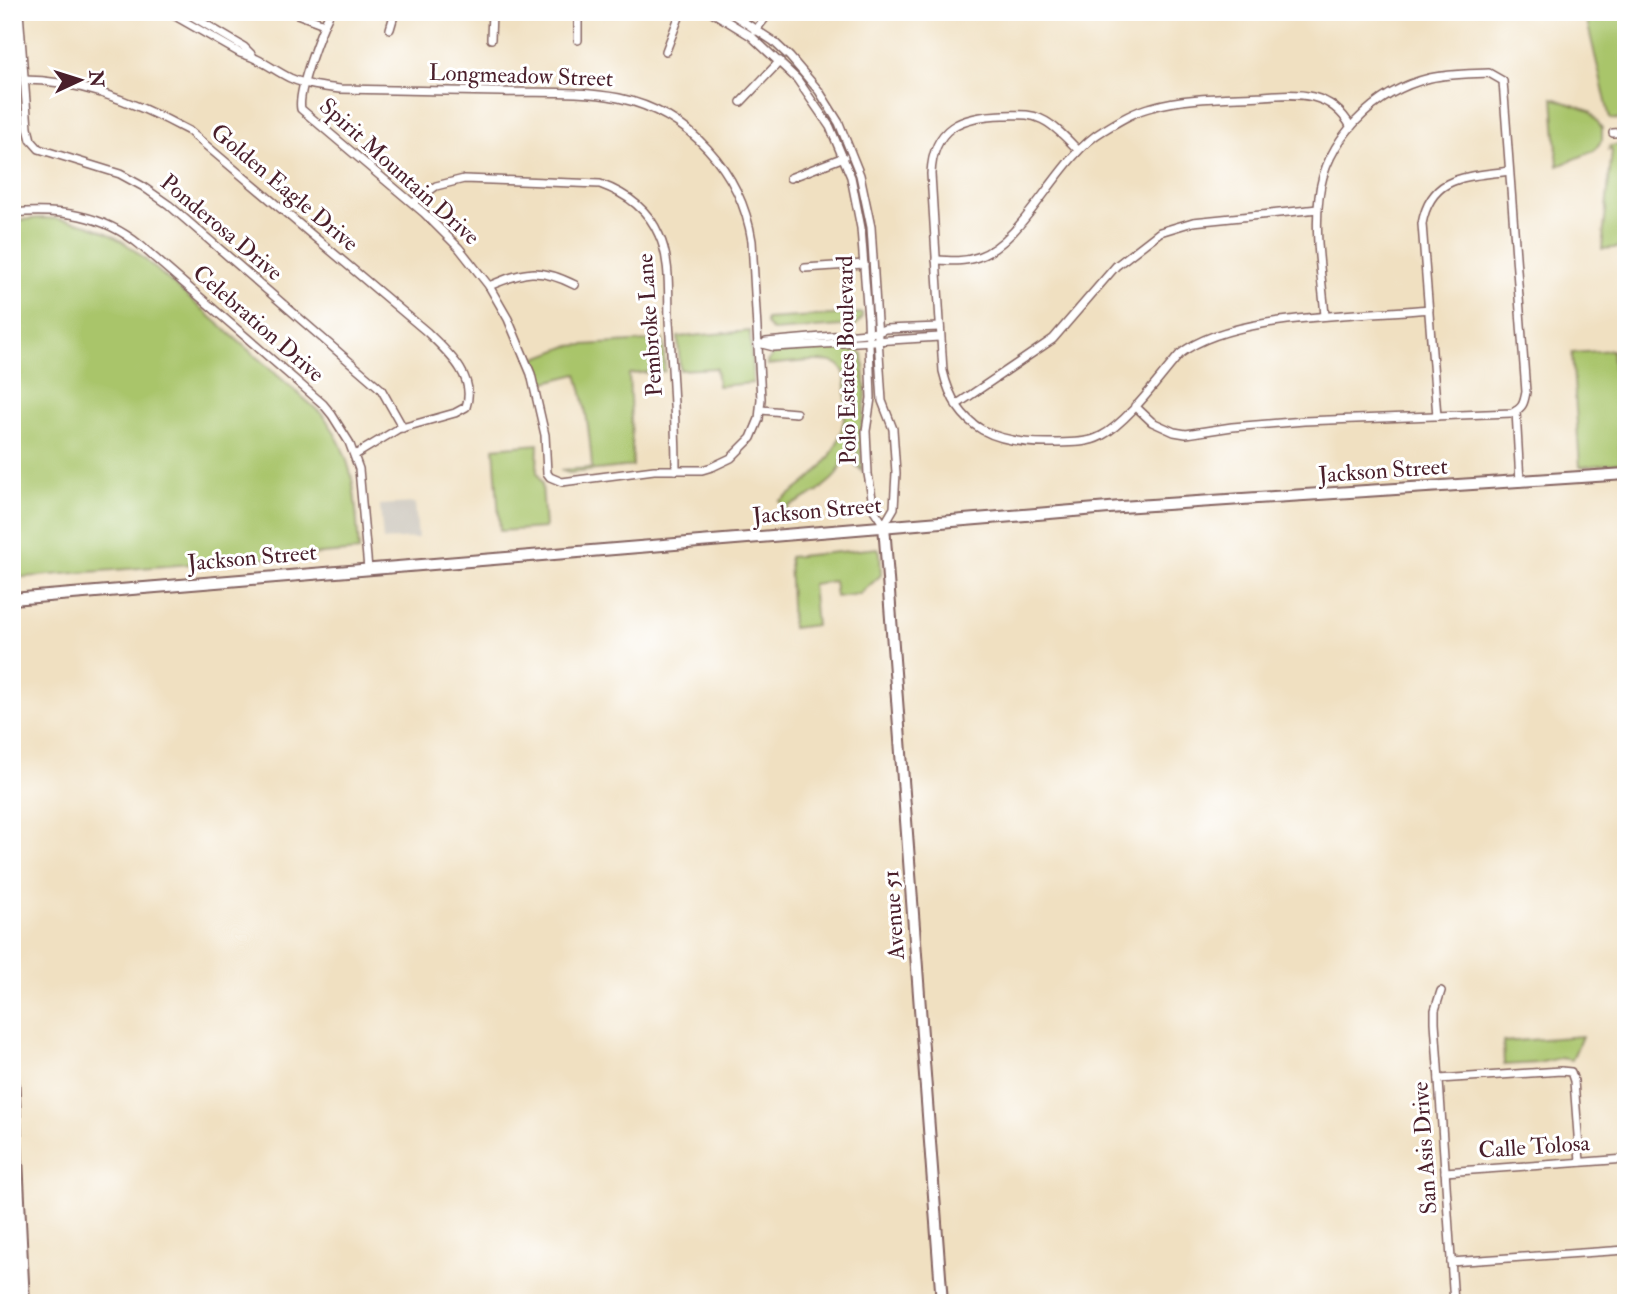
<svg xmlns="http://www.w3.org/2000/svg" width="1638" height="1315" font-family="'IM FELL Double Pica',serif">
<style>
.industrial{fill:#c9c3b8}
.green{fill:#a9c56b;stroke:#7a724b;stroke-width:2}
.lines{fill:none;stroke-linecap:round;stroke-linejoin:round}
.street-casing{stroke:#846360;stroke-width:10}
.secondary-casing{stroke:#846360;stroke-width:14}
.street{stroke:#fff;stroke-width:7}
.secondary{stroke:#fff;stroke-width:10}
.labels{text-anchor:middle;stroke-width:6;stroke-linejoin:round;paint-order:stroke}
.street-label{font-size:23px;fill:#4a1f2b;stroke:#fff}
</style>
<rect width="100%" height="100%" fill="#fff"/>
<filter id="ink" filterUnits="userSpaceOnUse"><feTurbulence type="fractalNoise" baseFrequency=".0143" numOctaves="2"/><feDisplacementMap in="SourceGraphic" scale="14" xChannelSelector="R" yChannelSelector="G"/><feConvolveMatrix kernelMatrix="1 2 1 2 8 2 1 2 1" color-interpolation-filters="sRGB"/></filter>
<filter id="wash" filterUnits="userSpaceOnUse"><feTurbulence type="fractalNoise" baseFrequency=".00686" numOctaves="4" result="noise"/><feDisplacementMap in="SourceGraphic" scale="28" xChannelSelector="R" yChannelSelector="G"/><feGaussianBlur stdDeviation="1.57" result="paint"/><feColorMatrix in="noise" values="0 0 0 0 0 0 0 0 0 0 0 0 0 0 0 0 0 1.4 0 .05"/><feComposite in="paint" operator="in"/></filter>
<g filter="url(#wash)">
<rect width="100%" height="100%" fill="#f0e0c1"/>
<g class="industrial">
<path d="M1626,349V463H1621L1612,350Z"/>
<path d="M415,503L418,538L383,540L380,505Z"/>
</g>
<g class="green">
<path d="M1626,14V120L1610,119L1586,17Z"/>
<path d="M1553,98L1590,111L1602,128V140L1594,151L1558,166Z"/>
<path d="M1626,143V247L1602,249L1612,150H1609L1610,146Z"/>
<path d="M41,218C76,218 104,228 132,248L324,416C357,463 355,497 359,551L12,578V221Z"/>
<path d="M862,313V318L856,325L773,331L766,324V319Z"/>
<path d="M750,331L753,383L718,386L716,368L680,370L678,337Z"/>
<path d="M663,340L665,371L629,374L633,466L569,473L560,470L592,468C590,436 586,404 577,374L542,383L534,359L568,346Z"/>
<path d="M854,348L863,354L866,395L861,431L862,471L856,465L857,452L850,451C840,458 842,468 835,476C830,483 824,484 818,492C806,496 800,503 790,505L786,512L780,501C823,474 847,446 846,393C846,383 847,370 837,364C826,357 781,364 767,365V362L774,353Z"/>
<path d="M1612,350L1621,463L1580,467L1572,353Z"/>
<path d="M538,444L537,472L542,484L545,528L500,531L494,448Z"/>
<path d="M878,548L880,552L881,575L860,594L836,597L834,581L812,584L816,625L792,628L789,557Z"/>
<path d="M1582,1036L1572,1060L1560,1058L1538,1063L1504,1065L1503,1042Z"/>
</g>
</g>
<g filter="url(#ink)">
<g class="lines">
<defs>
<g id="street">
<path d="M19,12L28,128L31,140L39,149L120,174L142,186L169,205L381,389L403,428"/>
<path d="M168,12L240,53C259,57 273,70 290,78C306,85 323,87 340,89C394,90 447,91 501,92C539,93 581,90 619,98C689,113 741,171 752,241L761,399L759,419L751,438L731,458L712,467L702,470H654L562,482L550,477L547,473L545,435L531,374L508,319L489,286L459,248L424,213L301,109C297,92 321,30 330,12"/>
<path d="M185,12L244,47L252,55"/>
<path d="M292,12L324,24"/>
<path d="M712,12L751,36L797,79L830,127L851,177L861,228L868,318L871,398L866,431L868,474L874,510L884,525L894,508L896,473L893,429L882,401L871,227L860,175L839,123L819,91L790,57L773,41L729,12"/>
<path d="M390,29L395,12"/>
<path d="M755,31L770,12"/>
<path d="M491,39L492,12"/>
<path d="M578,40V12"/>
<path d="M666,51L681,12"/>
<path d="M24,80C81,80 139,104 189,131L427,332C446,351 477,376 466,407L455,413L398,429L355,455"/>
<path d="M741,102L780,61"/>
<path d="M1613,133L1626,132"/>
<path d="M1078,150C1068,140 1055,125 1041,119C1029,113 1017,115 1004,115C961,116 933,127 931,174L943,371C957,431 997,444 1053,443C1069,442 1086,444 1101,436C1128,422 1159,378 1180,354C1230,313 1363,316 1429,309"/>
<path d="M790,178L844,157"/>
<path d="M413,203L436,186L464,179L600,184C625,193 648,209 659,235C671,260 668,293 669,320C672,370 676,420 676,470"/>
<path d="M12,213C60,209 102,214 140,245L323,404L332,415L349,442L359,469L368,569"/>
<path d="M936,260C951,261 964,262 978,257C1026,240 1057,157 1104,130C1119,121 1135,111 1152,107C1187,97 1227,98 1263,96C1298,93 1331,91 1351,127"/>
<path d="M805,268L864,264"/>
<path d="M489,286C524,271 539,267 575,285"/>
<path d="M766,342L878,332L885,329L940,327"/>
<path d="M758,343L774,347L940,337"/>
<path d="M956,405L1053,339L1116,266L1160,232L1193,222L1318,209"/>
<path d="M1135,406L1152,422L1174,432L1186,434L1232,427L1304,421L1512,413C1523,408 1524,403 1526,392L1503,81L1489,73C1469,74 1448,74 1430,78C1375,91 1325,140 1319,197C1314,236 1322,277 1325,316"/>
<path d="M761,410L796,413"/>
<path d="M1516,411L1520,482"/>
<path d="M1437,416L1422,224C1431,174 1468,177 1509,171"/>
<path d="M1441,991L1435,1010V1022L1454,1303"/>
<path d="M1439,1079L1561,1071L1571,1072L1574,1081L1580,1162"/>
<path d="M1445,1172L1626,1159"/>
<path d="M1451,1262L1626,1250"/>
</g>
<g id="secondary">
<path d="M884,525L942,1303"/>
<path d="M12,599L1121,507L1626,474"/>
<path d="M12,1055L24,1303"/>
</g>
</defs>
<use href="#street" class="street-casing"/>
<use href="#secondary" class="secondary-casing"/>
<use href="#street" class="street"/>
<use href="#secondary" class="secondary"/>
</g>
</g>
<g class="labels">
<g class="street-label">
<text transform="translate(521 75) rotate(2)" y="8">Longmeadow Street</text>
<text transform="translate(400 171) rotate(42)" y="8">Spirit Mountain Drive</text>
<text transform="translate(285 187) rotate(40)" y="8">Golden Eagle Drive</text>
<text transform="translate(222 227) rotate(40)" y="8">Ponderosa Drive</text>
<text transform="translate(259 323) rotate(41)" y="8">Celebration Drive</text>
<text transform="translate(649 325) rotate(-94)" y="8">Pembroke Lane</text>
<text transform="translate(846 360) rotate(-91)" y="8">Polo Estates Boulevard</text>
<text transform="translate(1383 470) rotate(-4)" y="8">Jackson Street</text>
<text transform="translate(817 510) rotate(-5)" y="8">Jackson Street</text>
<text transform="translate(252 557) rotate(-5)" y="8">Jackson Street</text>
<text transform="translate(893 915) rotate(-94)" y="8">Avenue 51</text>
<text transform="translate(1534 1146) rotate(-4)" y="8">Calle Tolosa</text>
<text transform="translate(1424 1148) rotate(-94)" y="8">San Asis Drive</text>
</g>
</g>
<rect width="1638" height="1315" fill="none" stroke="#fff" stroke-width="42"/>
<g transform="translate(80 80) rotate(86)" stroke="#ffffff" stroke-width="5" paint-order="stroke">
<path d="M0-5L12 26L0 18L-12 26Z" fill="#4a1f2b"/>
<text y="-10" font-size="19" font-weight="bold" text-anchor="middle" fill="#4a1f2b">N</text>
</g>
</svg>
